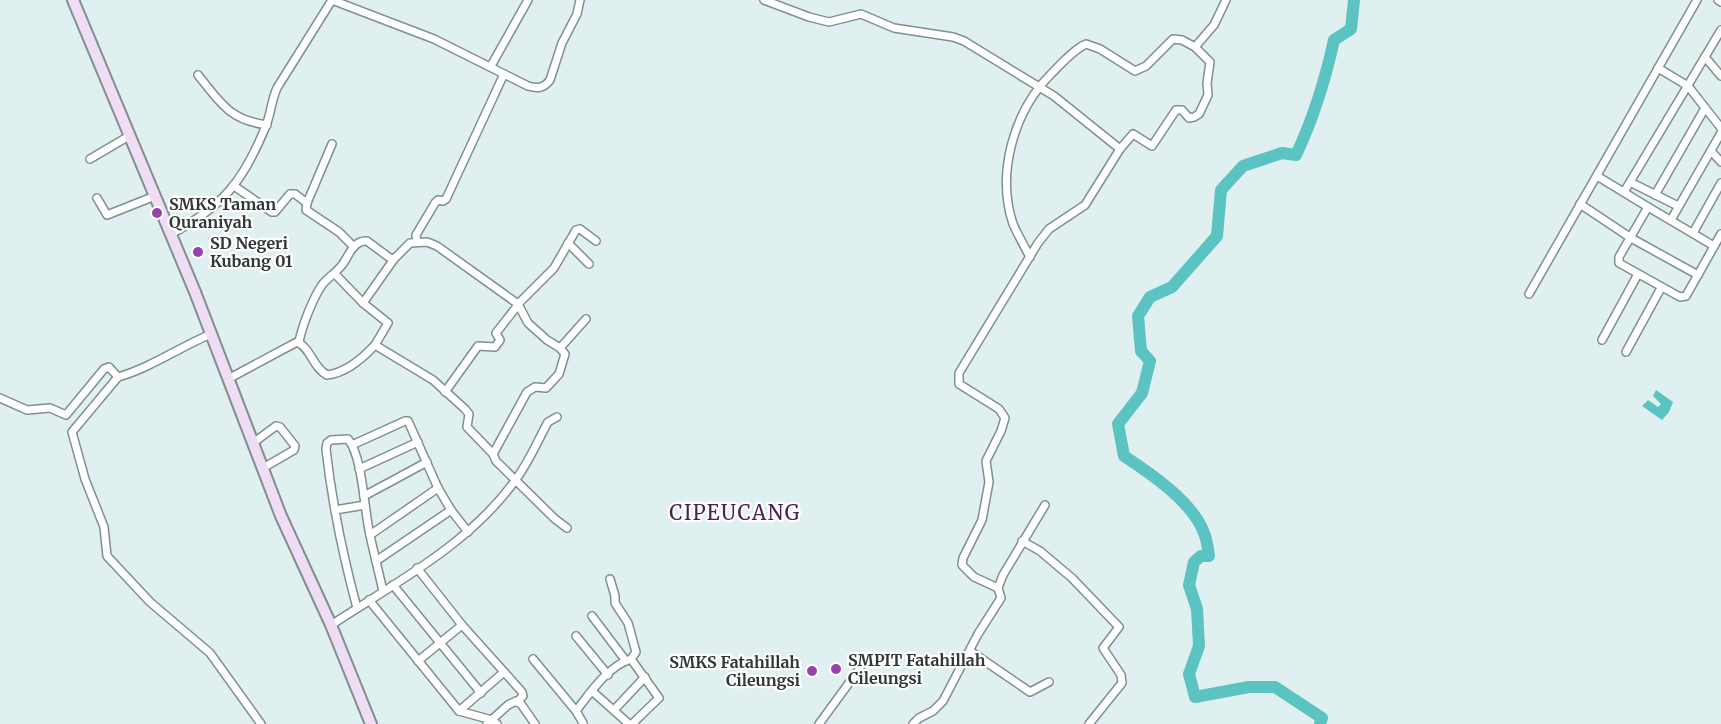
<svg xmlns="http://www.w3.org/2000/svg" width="1721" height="724" font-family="Merriweather,serif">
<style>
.water{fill:#5bc3c2}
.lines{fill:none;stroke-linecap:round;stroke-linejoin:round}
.river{stroke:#5bc3c2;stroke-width:12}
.street-casing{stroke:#818f8e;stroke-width:10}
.secondary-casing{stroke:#818f8e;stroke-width:14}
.street{stroke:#fff;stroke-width:7}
.secondary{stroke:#efddf5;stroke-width:10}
.poi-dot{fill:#9742af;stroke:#fff;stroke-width:2}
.labels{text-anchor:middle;stroke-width:4.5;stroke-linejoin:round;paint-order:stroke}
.poi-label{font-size:16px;font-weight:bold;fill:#313737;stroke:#fff;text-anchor:start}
.quarter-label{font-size:20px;letter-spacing:1.5px;fill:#492055;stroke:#fff}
</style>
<rect width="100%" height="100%" fill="#e0efef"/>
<path class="water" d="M1656,390L1673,402L1669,412L1662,420L1642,406L1648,400L1658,407L1661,404L1653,396Z"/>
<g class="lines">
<path class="river" d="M1320,724L1322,718L1275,687H1249L1195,697L1189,674L1199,646L1197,609L1189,585L1194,562L1201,556H1209C1208,548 1207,540 1204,533C1193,502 1150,473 1124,456L1118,424L1142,393L1150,361L1141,351L1138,316L1150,297L1172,287L1217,236L1221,190L1243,166L1282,153L1296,155C1314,117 1325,81 1334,40L1351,29L1354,0"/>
<defs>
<g id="street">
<path d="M332,0L434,39L528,86C538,89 544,88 550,80L562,43L577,14L580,0"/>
<path d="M764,0L809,17L829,22L861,14L894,28L953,37L964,41L1054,96L1120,149"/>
<path d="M1718,0L1721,2"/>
<path d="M1705,57L1721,76"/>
<path d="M491,66L528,0"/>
<path d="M1658,68L1688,86L1721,128"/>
<path d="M198,75C220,102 229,120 267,125"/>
<path d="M1711,151L1721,162"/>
<path d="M90,159L129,136"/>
<path d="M1597,176L1648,207L1619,257V263L1680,297L1686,296L1721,234"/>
<path d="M1630,182L1678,206"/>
<path d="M234,186L272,212H275L290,194H295L307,203L332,144"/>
<path d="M1624,192L1721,30"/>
<path d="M1655,195L1705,108"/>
<path d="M97,198L107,215L155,196"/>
<path d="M307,203L306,210L339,232L354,247"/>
<path d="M1580,204L1631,238L1698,275"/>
<path d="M1648,207L1714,246"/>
<path d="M1671,220L1721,133"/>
<path d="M1693,233L1721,183"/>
<path d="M171,234C222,207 243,182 265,128C271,115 271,101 277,88L332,0"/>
<path d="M417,242L416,235L435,203L438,200L443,201L446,199L504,74"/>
<path d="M568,243L589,264"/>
<path d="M1030,257C1024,246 1018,235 1013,224C996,173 1014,111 1051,74C1061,64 1073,50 1086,44L1100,49L1135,71L1146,66L1173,39L1182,40L1195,47L1214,25L1226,0"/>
<path d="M335,274L363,303L388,323L375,345"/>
<path d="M1529,294L1697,0"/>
<path d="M363,303L394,259"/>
<path d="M518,304L554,268L576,230L580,229L596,241"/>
<path d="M211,334C180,347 150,368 118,377L72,432L85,479L104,527L107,556L150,602L210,653L261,724"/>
<path d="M1602,340L1638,274"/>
<path d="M299,342C302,326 313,298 322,285C327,278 336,273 342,265C349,256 353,240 367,241L390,258L394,259L410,243L427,242L437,246L518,304L528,323L547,340L560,348"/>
<path d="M1626,352L1661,288"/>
<path d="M228,379L297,342C311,348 313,368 327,375C346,373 362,359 375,345L433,380L465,409L469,414L467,427L493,454"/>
<path d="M445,392L478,346L495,347L500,340L496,333L518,305"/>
<path d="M0,398L27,410L50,408L66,415L104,369L109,367L118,377"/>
<path d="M253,443L276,426L280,427L295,446L294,450L263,468"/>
<path d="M352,445L405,421H408L438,488L451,510L468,532"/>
<path d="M359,469L418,442"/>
<path d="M364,496L427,462"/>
<path d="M335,510L365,505"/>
<path d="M567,528L555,519L496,461L493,454L527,392L535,387L546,388L559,374L565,354L560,348L586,319"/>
<path d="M370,535L438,488"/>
<path d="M1022,541L1040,551L1072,578L1119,627L1103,648L1121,675L1122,683L1089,724"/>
<path d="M376,561L451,510"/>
<path d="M417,568L462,625L522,692L523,696L517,702"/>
<path d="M393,585L481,693"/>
<path d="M998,588L974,577L962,565L963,558L982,520L989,482L986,461L1001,431L1005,418L999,409L959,384V373L1038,243L1049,229L1085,205L1120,149L1133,134L1152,146L1176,110H1182L1189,118L1194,117L1199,114L1208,95L1207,83L1210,62L1195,47"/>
<path d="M369,600L459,711L492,720L497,724"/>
<path d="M357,608C343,556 332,503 326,449L327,443L331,440L348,439C363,457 364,511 370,535C374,554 379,573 383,591"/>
<path d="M592,616L626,661"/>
<path d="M331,625C395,583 468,545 514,482C528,464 537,442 548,422L557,417"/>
<path d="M576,636L608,675"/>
<path d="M970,651L1030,692L1049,682"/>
<path d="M533,659L576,711"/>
<path d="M631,659L659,698L632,724"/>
<path d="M418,661L462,625"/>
<path d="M592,691L629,724"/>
<path d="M614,710L645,677"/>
<path d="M459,711L504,672"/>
<path d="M583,723L576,711C590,693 608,666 631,659L636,652L628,623L615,603V596L610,579"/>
<path d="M487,724L508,705L516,701L521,704L535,724"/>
<path d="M819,724L860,668"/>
<path d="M913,724L919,718L933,711L943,701L978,634L1001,598L998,588L1003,575L1045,505"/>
</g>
<path id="secondary" d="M73,0L195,292L281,516L331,625L371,724"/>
</defs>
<use href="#street" class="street-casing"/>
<use href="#secondary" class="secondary-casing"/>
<use href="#street" class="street"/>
<use href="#secondary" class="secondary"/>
</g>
<g class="poi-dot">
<circle cx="157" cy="213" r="6"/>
<circle cx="198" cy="252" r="6"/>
<circle cx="836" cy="669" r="6"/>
<circle cx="812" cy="671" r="6"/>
</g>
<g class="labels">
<g class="poi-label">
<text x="169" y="210">SMKS Taman<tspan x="169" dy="18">Quraniyah</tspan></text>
<text x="210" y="249">SD Negeri<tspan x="210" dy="18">Kubang 01</tspan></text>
<text x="848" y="666">SMPIT Fatahillah<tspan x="848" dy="18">Cileungsi</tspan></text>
<text x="800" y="668" text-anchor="end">SMKS Fatahillah<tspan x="800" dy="18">Cileungsi</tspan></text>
</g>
<g class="quarter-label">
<text x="735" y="520">CIPEUCANG</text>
</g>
</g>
</svg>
